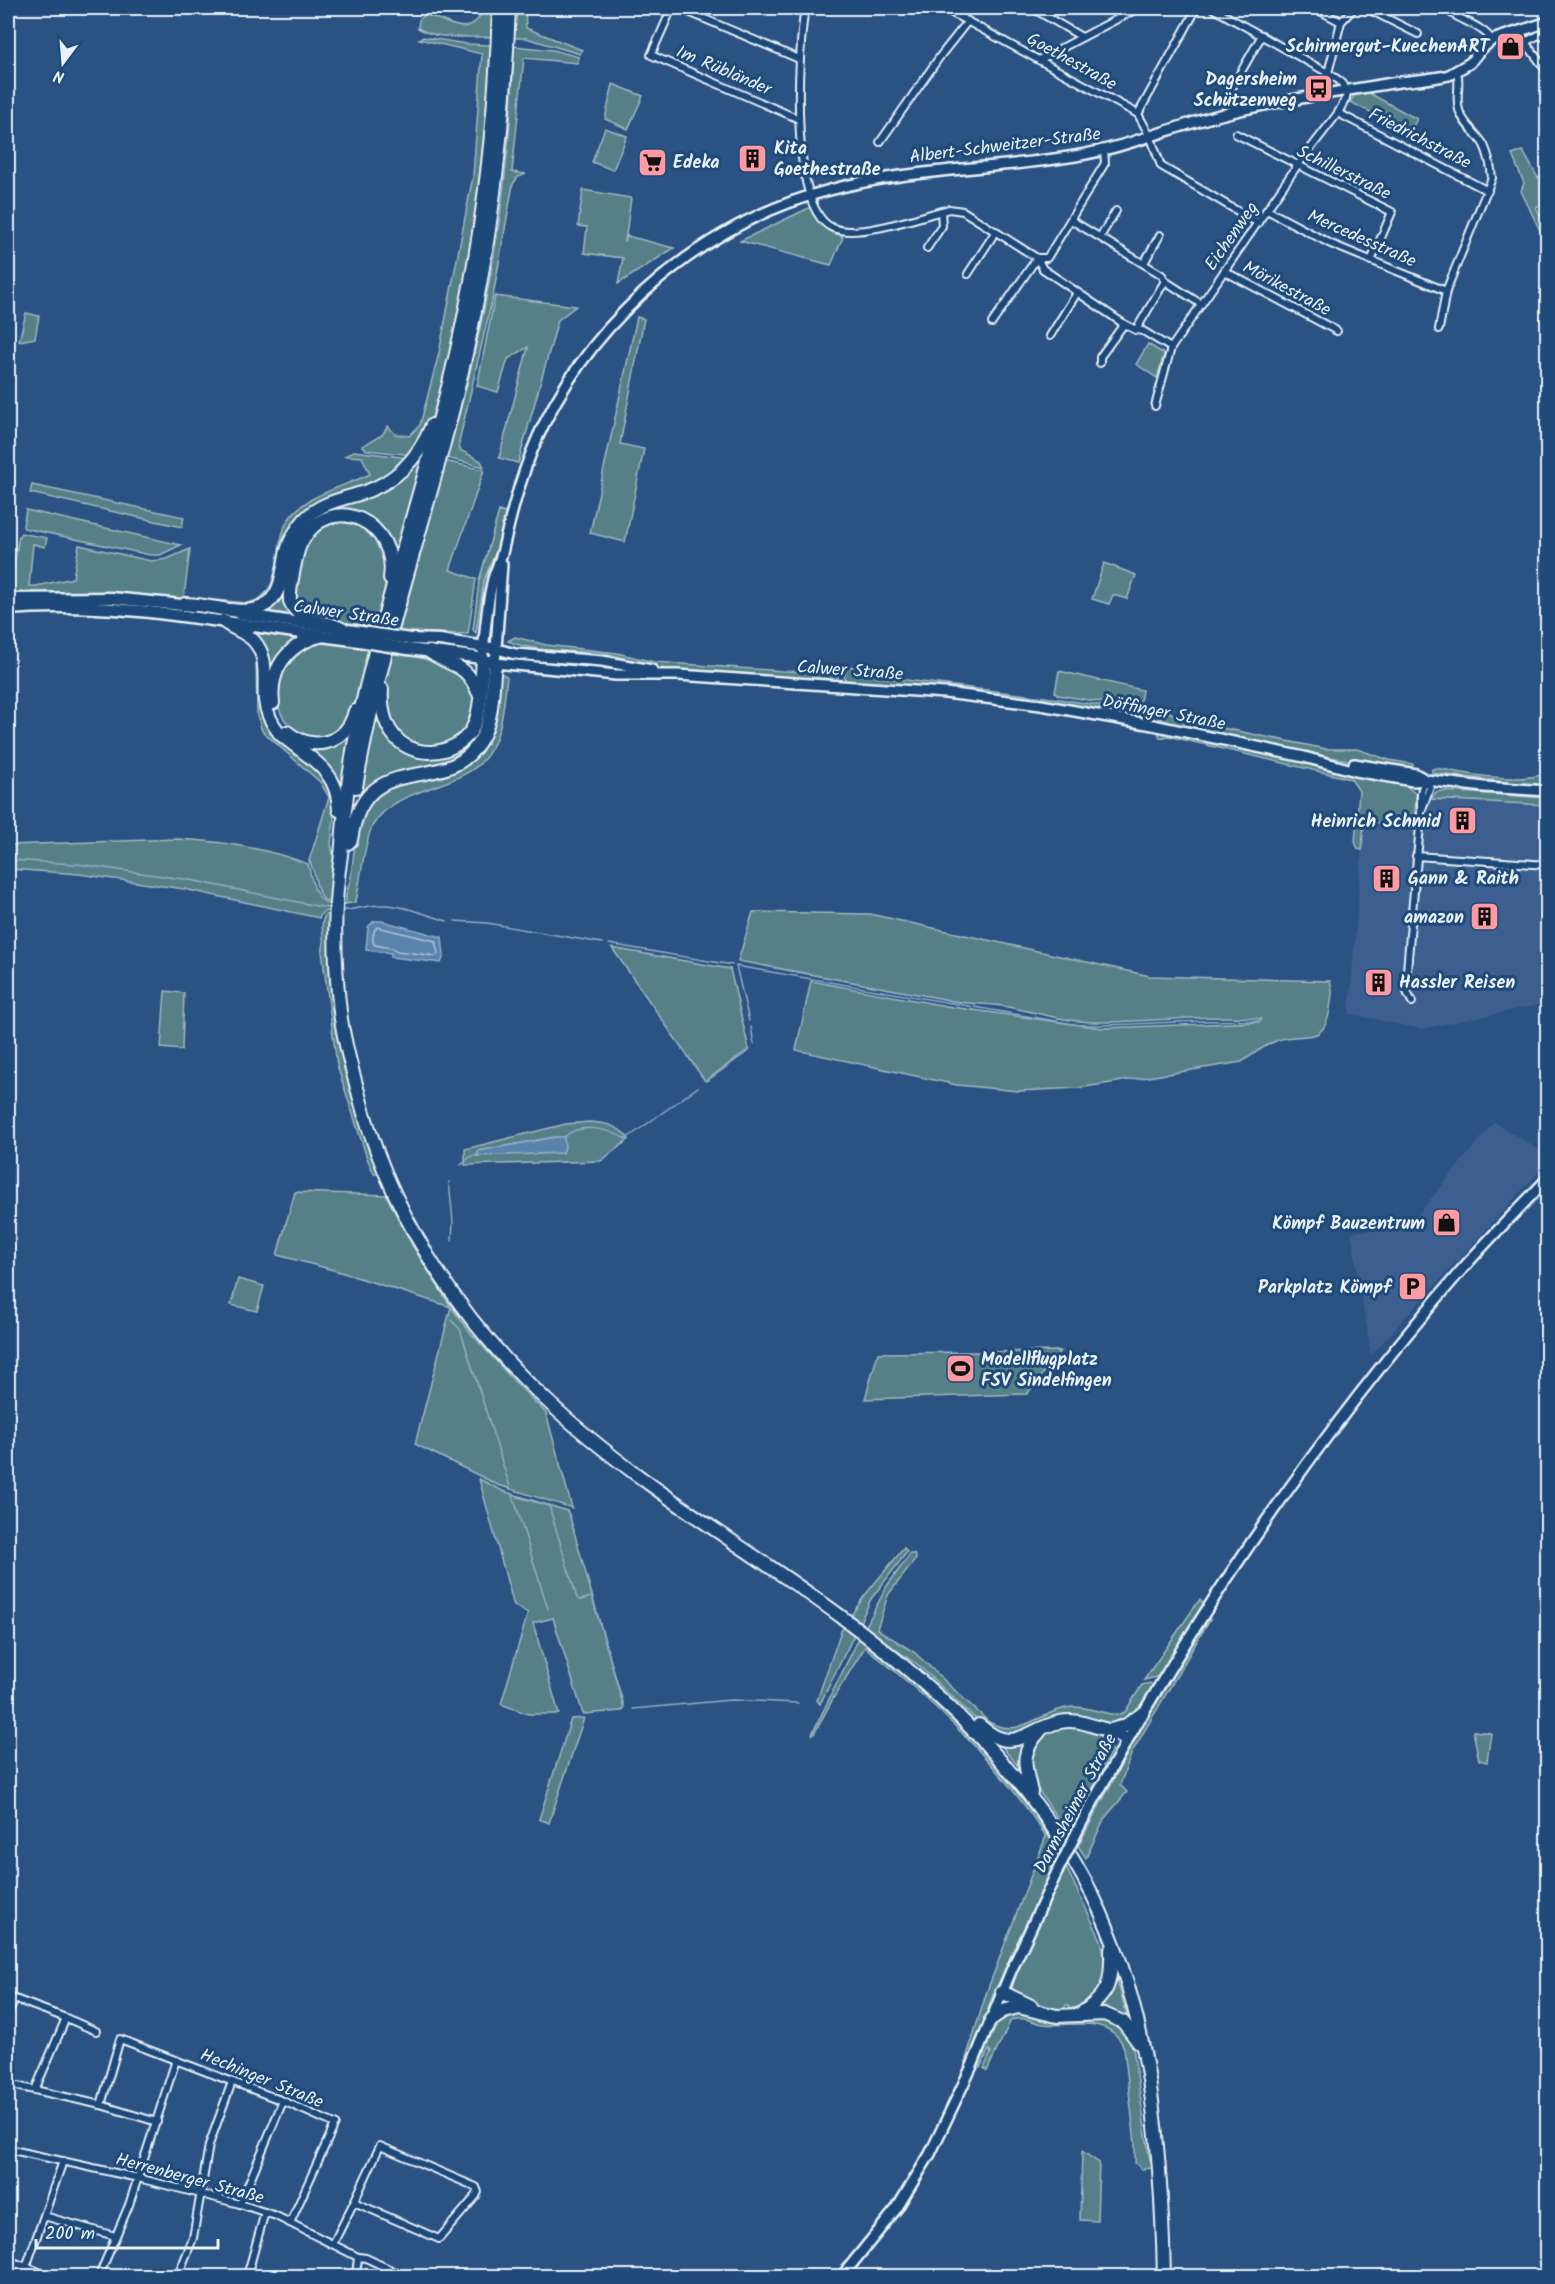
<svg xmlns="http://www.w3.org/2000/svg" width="1555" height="2284" font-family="Kalam,sans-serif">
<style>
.built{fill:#3c5f8f}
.green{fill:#578087;stroke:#a0b8c0;stroke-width:1.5;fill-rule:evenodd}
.water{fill:#5a83ac;stroke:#93afca;stroke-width:1.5}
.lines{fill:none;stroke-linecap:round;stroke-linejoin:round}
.shore{stroke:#afc5da;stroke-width:1.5}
.stream{stroke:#93afca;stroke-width:1.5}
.street-casing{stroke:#e8f1f8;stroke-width:10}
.secondary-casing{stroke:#e8f1f8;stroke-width:14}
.primary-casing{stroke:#e8f1f8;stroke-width:15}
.highway-casing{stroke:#e8f1f8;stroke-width:16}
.street{stroke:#1f4a7a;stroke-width:6}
.secondary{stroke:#1f4a7a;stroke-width:9}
.primary{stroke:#1f4a7a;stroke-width:10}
.highway{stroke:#1f4a7a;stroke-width:12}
.secondary-bridge-casing{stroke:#e8f1f8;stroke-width:14;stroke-linecap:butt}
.primary-bridge-casing{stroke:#e8f1f8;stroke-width:15;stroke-linecap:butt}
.secondary-bridge{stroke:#1f4a7a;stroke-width:9}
.primary-bridge{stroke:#1f4a7a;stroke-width:10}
.labels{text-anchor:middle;stroke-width:6;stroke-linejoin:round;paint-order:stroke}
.poi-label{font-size:18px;font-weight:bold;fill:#e8f1f8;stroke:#1f4a7a;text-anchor:end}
.street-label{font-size:18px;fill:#e8f1f8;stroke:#1f4a7a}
</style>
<rect width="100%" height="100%" fill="#2a5283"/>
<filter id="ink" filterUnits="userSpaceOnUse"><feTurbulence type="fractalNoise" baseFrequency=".0167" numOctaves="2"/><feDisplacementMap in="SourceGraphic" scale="12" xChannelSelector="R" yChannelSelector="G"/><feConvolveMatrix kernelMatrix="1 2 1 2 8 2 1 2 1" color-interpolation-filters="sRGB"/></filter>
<g filter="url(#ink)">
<g class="built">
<path d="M1416,797L1547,805V1003L1421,1029L1349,1014L1364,821L1413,827Z"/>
<path d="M1494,1122L1547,1155V1163L1371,1355L1351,1232L1407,1228Z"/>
</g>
<g class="green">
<path d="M482,8H492L491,37C469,36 438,41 418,28L419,20L425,15C442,17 461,36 476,21C480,17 482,13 482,8Z"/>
<path d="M516,8H525L526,28L582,50L580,54L526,38H514Z"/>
<path d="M423,37L466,44L491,45C485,141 475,236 454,330C447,362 441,396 428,427C425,437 418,446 413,455L367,450L362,446L382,435L388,426L395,434L409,436L420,425L439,353L473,176L482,54L419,39Z"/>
<path d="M514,46L553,50L579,57L577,63L524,58L512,172L526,174L518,177L513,184L493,296L459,442L460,450L481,461L484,467L446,458C487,326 510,184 514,46Z"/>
<path d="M613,84L643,96L628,129L605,119Z"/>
<path d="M1369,93L1417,119L1410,132L1350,102L1355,95Z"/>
<path d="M605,128L627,136L613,170L592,162Z"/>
<path d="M1523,151L1538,178L1547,172V216L1541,205L1536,207L1547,229L1546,243L1521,191L1524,183L1512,155Z"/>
<path d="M583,190L631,198L625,242L627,236L674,248L618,284L623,258L584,253L587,227L578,226Z"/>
<path d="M813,206L824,224L843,237L831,265L740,241Z"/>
<path d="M495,296L576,306L558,320L518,463L499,458L528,347L508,359L498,392L477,386Z"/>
<path d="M26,313L39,316L35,338L19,341Z"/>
<path d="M637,317L644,319L620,444L644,449L625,542L590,533Z"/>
<path d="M1148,344L1164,354L1157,378L1136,364Z"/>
<path d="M354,451L410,458L381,481L322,503L274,591L254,606L109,594L8,595L19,536L21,533L47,538L45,547L33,544L29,586H36L73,578L79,545L151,561L167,559L190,549L184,597L247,603C285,596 272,548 287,522C302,495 344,487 370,474L362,457L345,456Z"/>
<path d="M424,452L395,560L369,520L312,523L286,593L298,618L271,614L266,608L313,517Z"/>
<path d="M445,461L484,470L450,570L476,579L468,634L399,632Z"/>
<path d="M32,485L184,517L182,527L30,493Z"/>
<path d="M26,510L181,545L160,555H150L24,528L23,526Z"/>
<path d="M499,511L507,514L499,544L484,580L476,633L473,630L479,581Z"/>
<path d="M333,520L354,521L381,539L388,576L375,628L306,616L292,595L308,536Z"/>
<path d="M1104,563L1136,575L1127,599L1113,595L1109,604L1092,599Z"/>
<path d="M247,629L299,638C292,646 282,651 277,662C261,695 272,746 316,746C331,747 339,739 350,734L341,791C336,785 334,775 327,768C309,749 281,740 271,714C259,684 280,657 247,633Z"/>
<path d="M515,637L546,645L617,653L654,662L783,671L813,672L835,669L838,670V678L835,680H828L657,668C640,665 625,657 608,654C575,649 538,654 508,641Z"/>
<path d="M323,642L369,650L351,717L328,739C256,739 266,649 323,642Z"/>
<path d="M393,653L410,655L460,669L476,697L467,730L451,745L422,749L397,735L384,702L386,680Z"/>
<path d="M259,657L262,707L320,770L336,801L331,844L334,858L331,903C313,899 318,873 309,861L329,797L320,782L262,731L257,715L256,658Z"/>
<path d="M850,666L873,676L1052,698L1117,708L1148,705L1153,711L1150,716L1138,717L1012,697L849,682L844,678L846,668Z"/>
<path d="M1059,671L1142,690L1140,702L1119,705L1058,695L1055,692Z"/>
<path d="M501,673L507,677C504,701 503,728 491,749C469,792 400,781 373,825C365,839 360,880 357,897L355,902L346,904V895L351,877L357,824L381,788L464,766C504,744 486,704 501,673Z"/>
<path d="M376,705L385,728L428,756L480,726C463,773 434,756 400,775C385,784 371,795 357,805Z"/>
<path d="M1162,708L1184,720L1326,749H1357L1389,760L1413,764L1412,771L1284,749L1184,727L1158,718V710Z"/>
<path d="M1163,731L1405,785L1416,794L1414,827L1364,821L1362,850L1358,849L1355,842L1359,791L1351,779L1168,736L1160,738L1158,732Z"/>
<path d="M1436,768C1471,775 1512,783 1547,774V785L1516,783L1432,773V769Z"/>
<path d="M1443,791L1547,798V805L1431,799L1436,792Z"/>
<path d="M177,839C223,841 265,848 308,864C312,879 314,901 331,905L330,910L322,913L319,918L184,889L79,874L8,869V845Z"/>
<path d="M753,912L870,914L1150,976L1330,981C1334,990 1331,999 1330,1009C1324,1047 1305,1031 1278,1040C1265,1045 1253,1054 1242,1062L1079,1088L1018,1091L957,1085L796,1050L811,981L952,1007L1102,1028L1260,1022L1261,1019C1206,1013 1150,1023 1094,1022C1065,1022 1037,1012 1008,1007C986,1002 968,1006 944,999L738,961Z"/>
<path d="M330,913L331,956L380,1174H374L367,1158L337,1065L322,952C327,940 318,927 325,915Z"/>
<path d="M612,948L730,969L749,1049L705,1081Z"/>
<path d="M165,991L184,993L182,1050L161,1048Z"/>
<path d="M589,1122C605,1123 619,1125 629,1139L601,1161L465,1165V1149L566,1124ZM555,1137L563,1153L477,1155L479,1151Z"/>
<path d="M295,1192L386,1195L413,1247L451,1307L470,1332L513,1380L546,1413L572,1508L498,1485L415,1444L451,1307L337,1271L277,1255Z"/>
<path d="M238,1279L264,1286L257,1311L231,1305Z"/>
<path d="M1060,1351L1027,1394L865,1399L878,1353Z"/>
<path d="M479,1479L503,1491L567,1511L569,1514L624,1708L622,1711L583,1714L553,1618L533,1623L559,1714H528L501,1704L528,1613L514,1606Z"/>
<path d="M904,1548L907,1552L871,1599L859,1624L850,1617L865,1595Z"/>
<path d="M910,1554H914L916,1559L888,1595L877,1629L914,1652L989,1722C1021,1740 1040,1710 1072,1707C1088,1706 1102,1714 1118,1715L1125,1712L1142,1685L1150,1683L1154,1688L1138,1708L1123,1723L1107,1725L1085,1718L1009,1737L981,1724L918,1665L865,1628L887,1586Z"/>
<path d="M1200,1599L1205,1606L1160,1676L1144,1680Z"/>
<path d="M1208,1617L1210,1619L1132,1752L1120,1785L1127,1792L1104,1819L1086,1858L1078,1846L1140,1730Z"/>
<path d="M844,1627L854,1635L820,1704L817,1700L841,1631Z"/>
<path d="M859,1638C939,1703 1006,1764 1059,1853L993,1995L969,2063L965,2062L987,1991L1046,1836C997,1762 935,1702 865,1647L834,1697L814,1734H812Z"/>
<path d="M584,1718L549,1823L539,1819L571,1719Z"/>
<path d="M1071,1725L1095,1731L1110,1743L1112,1750L1068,1834L1035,1785L1028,1765C1038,1735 1040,1733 1071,1725Z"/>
<path d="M1473,1731L1491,1733L1487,1762L1479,1760Z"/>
<path d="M1029,1738L1020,1768L998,1742Z"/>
<path d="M1066,1867L1101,1940L1106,1962V1985L1082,2007L1072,2011L1068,2005H1066L1063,2011C1047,2008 1019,2005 1012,1988L1017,1971Z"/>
<path d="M1114,1977H1116L1129,2022L1096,2011Z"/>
<path d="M1009,2013C1028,2014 1102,2012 1116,2021C1124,2026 1130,2040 1133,2048L1149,2155L1153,2168L1142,2169L1135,2163V2143L1124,2048C1121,2040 1117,2034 1109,2030C1091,2019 1064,2027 1043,2024C1031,2022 1023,2016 1011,2020L987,2071L984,2068L991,2052L989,2050L980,2068L976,2066L999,2021Z"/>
<path d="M1082,2151L1099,2163L1097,2221L1080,2220Z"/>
</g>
<g class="water">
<path d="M374,921H382L442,937L444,956L441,963L391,957V953L366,950L368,927Z"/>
<path d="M555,1137H564L565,1147L563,1153L477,1156L479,1151Z"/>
</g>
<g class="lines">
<path class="shore" d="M377,927L435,941L438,954L435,956L397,951L392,948L375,945C371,941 373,931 377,927Z"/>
<g class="stream">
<path d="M8,860L77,864L190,880L332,909"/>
<path d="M342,910C356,910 368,905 381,905C402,904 426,915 447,921"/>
<path d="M455,921L487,923L602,943"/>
<path d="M609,944L732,965"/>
<path d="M749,1021L736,966L1079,1025C1139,1026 1199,1018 1259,1021"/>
<path d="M751,1027L754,1044"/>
<path d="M707,1081L750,1050"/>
<path d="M564,1137C581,1122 608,1129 626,1139L698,1087"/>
<path d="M461,1165L471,1156H478"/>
<path d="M449,1182L453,1221L452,1241"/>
<path d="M451,1320L460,1329L510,1487"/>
<path d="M513,1496L548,1609"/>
<path d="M518,1497L549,1506L577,1598L580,1600L592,1597L624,1706"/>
<path d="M633,1709L731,1700L798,1703"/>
</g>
<defs>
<g id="street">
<path d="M672,8L651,55L799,119"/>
<path d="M679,8L799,59"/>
<path d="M805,8C798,48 788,210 833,228C859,239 921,216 949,209L963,211L1037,258L1043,269L1124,324L1136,330L1143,331L1171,348"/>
<path d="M943,8L1138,114L1151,138L1161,166L1258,223"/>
<path d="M1032,8L1080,36"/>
<path d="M1315,8L1341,22"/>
<path d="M1366,8L1418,34"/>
<path d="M1444,8C1459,21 1481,24 1492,40"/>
<path d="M962,18L966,8"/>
<path d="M1521,32L1525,42L1548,73"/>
<path d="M1525,42L1539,35L1548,39"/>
<path d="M1039,60L1138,8"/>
<path d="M1328,73L1341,22L1354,8"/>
<path d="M1234,111L1230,91L1262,35"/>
<path d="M1338,113L1488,191"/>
<path d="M1138,114L1197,8"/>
<path d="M1236,134L1392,212L1371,261"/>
<path d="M880,142L941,55L968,21"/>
<path d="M1267,210L1331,244L1446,291"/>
<path d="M1071,220L1162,275L1165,281L1201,304"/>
<path d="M1100,237L1116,211"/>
<path d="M927,248L942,226L941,211"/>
<path d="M1144,263L1160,235"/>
<path d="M1224,271L1337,331"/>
<path d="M968,274L996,231"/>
<path d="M992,323L1037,258H1047L1105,163L1104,150"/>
<path d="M1439,329L1446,291L1492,178C1491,167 1489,156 1484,145C1477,133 1463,124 1459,110C1455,97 1461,84 1457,72"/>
<path d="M1136,330L1165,281"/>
<path d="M1050,336L1077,293"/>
<path d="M1100,363V357L1124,324"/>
<path d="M1155,406L1171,348L1297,166L1338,113L1346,98L1347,91L1340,81L1328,73L1212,8"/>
<path d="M1416,856L1548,865"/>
<path d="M1412,1002L1407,992L1406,985C1410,928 1416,871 1421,815C1422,801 1418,791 1426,780L1430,787L1421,812"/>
<path d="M8,2014L15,1999L66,2018L35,2090"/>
<path d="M66,2018L96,2031"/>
<path d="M8,2084L101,2105L157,2122"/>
<path d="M101,2105L120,2039L283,2101L335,2124L290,2223"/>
<path d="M380,2146L476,2187L478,2192L476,2196L439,2239L354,2202Z"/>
<path d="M8,2149L138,2178L240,2204L276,2216L358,2257L366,2258L404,2276"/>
<path d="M240,2204L283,2101"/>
<path d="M44,2216L115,2236"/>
<path d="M333,2244L354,2202"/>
<path d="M8,2260L49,2276"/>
<path d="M248,2272L262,2276"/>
<path d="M23,2276L63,2161"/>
<path d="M99,2276L129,2205L176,2060"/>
<path d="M178,2276L193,2238L209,2145L232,2082"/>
<path d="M247,2276L265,2212"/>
<path d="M356,2276L358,2257"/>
</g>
<g id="secondary">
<path d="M502,564L495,663L616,675H678L945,693L1041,705L1153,725L1304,757L1356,771L1413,781L1426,780L1484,787L1548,791"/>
<path d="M497,649L515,654L602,661L652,670"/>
<path d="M483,654C485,629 487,603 493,579C496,569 501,559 503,549C513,506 524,464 544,424C599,313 706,223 826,191C908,168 992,170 1075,156C1129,147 1179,124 1232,112C1287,99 1343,91 1399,82C1416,80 1433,79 1449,75L1470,63L1481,49L1492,40L1548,22"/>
<path d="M1354,764L1416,774L1426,780"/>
<path d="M1079,1828C1184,1630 1311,1444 1458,1274C1486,1241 1518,1210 1548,1178"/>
<path d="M842,2276L897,2208L930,2154L972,2066L1011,1971L1057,1872"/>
</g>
<g id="primary">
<path d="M8,599L111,598L192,606"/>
<path d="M8,609C125,599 242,627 359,641"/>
<path d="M240,614L361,632"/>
<path d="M410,639L440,640L497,649"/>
<path d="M408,649L474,657L490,661"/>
</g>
<g id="highway">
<path d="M499,8C495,134 480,260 449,383C423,485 391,585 366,687C357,725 350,764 346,803C343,820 343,838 341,855C333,906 334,960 340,1012C343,1037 350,1063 357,1088C387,1207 454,1314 544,1398C633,1482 740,1543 839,1615C942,1691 1033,1779 1092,1894C1151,2012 1161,2146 1164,2276"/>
<path d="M185,604C207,604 242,617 262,607C283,596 282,571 287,551C290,539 297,528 305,519C320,503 342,499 362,493C396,482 419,457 432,425"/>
<path d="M223,621C232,629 245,631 254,641C269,658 263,679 265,700C266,713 272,724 280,734C308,758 338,768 339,810"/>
<path d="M342,629C323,619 299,624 290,601C289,590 292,579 294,568C296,559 297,549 302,541C332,489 399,523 390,579"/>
<path d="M430,652C454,669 465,661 479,694"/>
<path d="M382,689C381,704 383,720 392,733C410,760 453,757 471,731C482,714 481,679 483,659"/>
<path d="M273,703C269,669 288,644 320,636"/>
<path d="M287,732C313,753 347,744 355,711"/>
<path d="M356,787C379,652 426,522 458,388C489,263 504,137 509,8"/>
<path d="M348,843L351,840C365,742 448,801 481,739C494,717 492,687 495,663"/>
<path d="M979,1725C1014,1757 1026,1729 1060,1722C1074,1719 1084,1723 1097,1727C1109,1730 1117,1732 1126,1741"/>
<path d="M1111,1730L1125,1726L1142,1714"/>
<path d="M1031,1792C1025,1765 1019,1754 1040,1731"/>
<path d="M1002,1992L1031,2006"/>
<path d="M1080,2014C1109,1995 1112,1983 1111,1950"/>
<path d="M991,2019L1003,2011L1018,2007L1057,2016L1104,2014L1123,2022L1139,2043"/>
</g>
</defs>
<use href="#street" class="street-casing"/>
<use href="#secondary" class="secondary-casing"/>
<use href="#primary" class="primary-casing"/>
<use href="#highway" class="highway-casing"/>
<use href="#street" class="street"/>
<use href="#secondary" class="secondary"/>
<use href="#primary" class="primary"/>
<use href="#highway" class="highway"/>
<defs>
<path id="secondary-bridge" d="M1057,1872L1079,1828"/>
<g id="primary-bridge">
<path d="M361,632L410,639"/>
<path d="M359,641L408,649"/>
</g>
</defs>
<use href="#secondary-bridge" class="secondary-bridge-casing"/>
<use href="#primary-bridge" class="primary-bridge-casing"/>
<use href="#secondary-bridge" class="secondary-bridge"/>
<use href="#primary-bridge" class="primary-bridge"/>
</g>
</g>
<defs>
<symbol id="shop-square" viewBox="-11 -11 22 22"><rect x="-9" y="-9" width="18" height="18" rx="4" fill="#ff9aa2" stroke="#1f4a7a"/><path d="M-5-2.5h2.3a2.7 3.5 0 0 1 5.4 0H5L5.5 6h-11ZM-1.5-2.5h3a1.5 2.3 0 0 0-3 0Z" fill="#111"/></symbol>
<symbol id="bus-square" viewBox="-11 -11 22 22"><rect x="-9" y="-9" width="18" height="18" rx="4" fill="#ff9aa2" stroke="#1f4a7a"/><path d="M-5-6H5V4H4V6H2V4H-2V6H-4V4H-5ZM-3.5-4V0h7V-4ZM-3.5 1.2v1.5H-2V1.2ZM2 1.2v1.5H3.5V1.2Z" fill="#111"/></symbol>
<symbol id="building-square" viewBox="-11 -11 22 22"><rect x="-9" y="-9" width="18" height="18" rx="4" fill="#ff9aa2" stroke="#1f4a7a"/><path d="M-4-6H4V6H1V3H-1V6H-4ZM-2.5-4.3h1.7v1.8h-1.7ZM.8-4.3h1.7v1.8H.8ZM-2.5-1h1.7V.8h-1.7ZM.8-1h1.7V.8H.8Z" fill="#111"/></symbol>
<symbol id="supermarket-square" viewBox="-11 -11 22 22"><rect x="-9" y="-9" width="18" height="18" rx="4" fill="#ff9aa2" stroke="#1f4a7a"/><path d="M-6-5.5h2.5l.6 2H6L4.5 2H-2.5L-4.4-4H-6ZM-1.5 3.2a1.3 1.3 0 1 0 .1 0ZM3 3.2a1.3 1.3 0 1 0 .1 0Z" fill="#111"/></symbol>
<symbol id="parking-square" viewBox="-11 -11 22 22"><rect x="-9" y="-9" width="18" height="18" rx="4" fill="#ff9aa2" stroke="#1f4a7a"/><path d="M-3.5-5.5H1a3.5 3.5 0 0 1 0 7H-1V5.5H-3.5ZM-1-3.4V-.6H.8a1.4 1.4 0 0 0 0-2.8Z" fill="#111"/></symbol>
<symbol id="stadium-square" viewBox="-11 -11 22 22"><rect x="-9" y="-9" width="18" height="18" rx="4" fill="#ff9aa2" stroke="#1f4a7a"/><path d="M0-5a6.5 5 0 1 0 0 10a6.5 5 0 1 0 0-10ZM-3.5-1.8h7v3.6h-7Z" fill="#111"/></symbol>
</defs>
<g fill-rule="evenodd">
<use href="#shop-square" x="1494" y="30" width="33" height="33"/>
<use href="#bus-square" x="1302" y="72" width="33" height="33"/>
<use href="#building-square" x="736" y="142" width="33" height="33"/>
<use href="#supermarket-square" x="636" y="146" width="33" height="33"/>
<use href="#building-square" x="1446" y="804" width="33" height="33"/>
<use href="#building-square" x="1370" y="862" width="33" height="33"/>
<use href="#building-square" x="1468" y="900" width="33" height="33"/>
<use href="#building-square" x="1362" y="966" width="33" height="33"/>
<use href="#shop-square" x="1430" y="1206" width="33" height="33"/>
<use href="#parking-square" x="1396" y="1270" width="33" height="33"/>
<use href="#stadium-square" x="944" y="1352" width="33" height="33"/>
</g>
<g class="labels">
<g class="poi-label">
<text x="1489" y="52">Schirmergut-KuechenART</text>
<text x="1297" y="85">Dagersheim<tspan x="1297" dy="21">Schützenweg</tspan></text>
<text x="774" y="154" text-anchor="start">Kita<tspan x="774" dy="21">Goethestraße</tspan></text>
<text x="673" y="168" text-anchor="start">Edeka</text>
<text x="1441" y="827">Heinrich Schmid</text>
<text x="1408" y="884" text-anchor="start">Gann &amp; Raith</text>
<text x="1464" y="923">amazon</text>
<text x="1399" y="988" text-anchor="start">Hassler Reisen</text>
<text x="1425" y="1229">Kömpf Bauzentrum</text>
<text x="1391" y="1293">Parkplatz Kömpf</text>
<text x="981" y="1365" text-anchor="start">Modellflugplatz<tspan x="981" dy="21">FSV Sindelfingen</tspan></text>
</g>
<g class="street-label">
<text transform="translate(1072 61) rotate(29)" y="6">Goethestraße</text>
<text transform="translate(724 70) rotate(23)" y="6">Im Rübländer</text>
<text transform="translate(1420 138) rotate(27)" y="6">Friedrichstraße</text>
<text transform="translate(1005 145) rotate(-7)" y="6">Albert-Schweitzer-Straße</text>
<text transform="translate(1344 172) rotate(26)" y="6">Schillerstraße</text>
<text transform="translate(1231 236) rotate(-55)" y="6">Eichenweg</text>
<text transform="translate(1362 238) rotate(24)" y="6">Mercedesstraße</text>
<text transform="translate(1287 288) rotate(28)" y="6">Mörikestraße</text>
<text transform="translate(346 613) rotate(8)" y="6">Calwer Straße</text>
<text transform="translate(850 670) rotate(4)" y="6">Calwer Straße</text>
<text transform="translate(1164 712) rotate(11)" y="6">Döffinger Straße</text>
<text transform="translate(1075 1803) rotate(-62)" y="6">Darmsheimer Straße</text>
<text transform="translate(262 2078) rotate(22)" y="6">Hechinger Straße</text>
<text transform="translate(190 2178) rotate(15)" y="6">Herrenberger Straße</text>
</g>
</g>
<rect width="1555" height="2284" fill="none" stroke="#1f4a7a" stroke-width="30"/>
<rect x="15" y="15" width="1525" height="2254" fill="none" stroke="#e8f1f8" stroke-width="2" filter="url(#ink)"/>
<g transform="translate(63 63) rotate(196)" stroke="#1f4a7a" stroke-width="4.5" paint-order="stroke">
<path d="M0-4.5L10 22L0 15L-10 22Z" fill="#e8f1f8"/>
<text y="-9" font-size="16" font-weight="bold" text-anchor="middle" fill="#e8f1f8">N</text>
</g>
<path d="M36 2239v9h182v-9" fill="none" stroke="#e8f1f8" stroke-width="3"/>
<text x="45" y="2239" font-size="18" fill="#e8f1f8" stroke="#1f4a7a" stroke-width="4.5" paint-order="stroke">200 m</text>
</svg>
